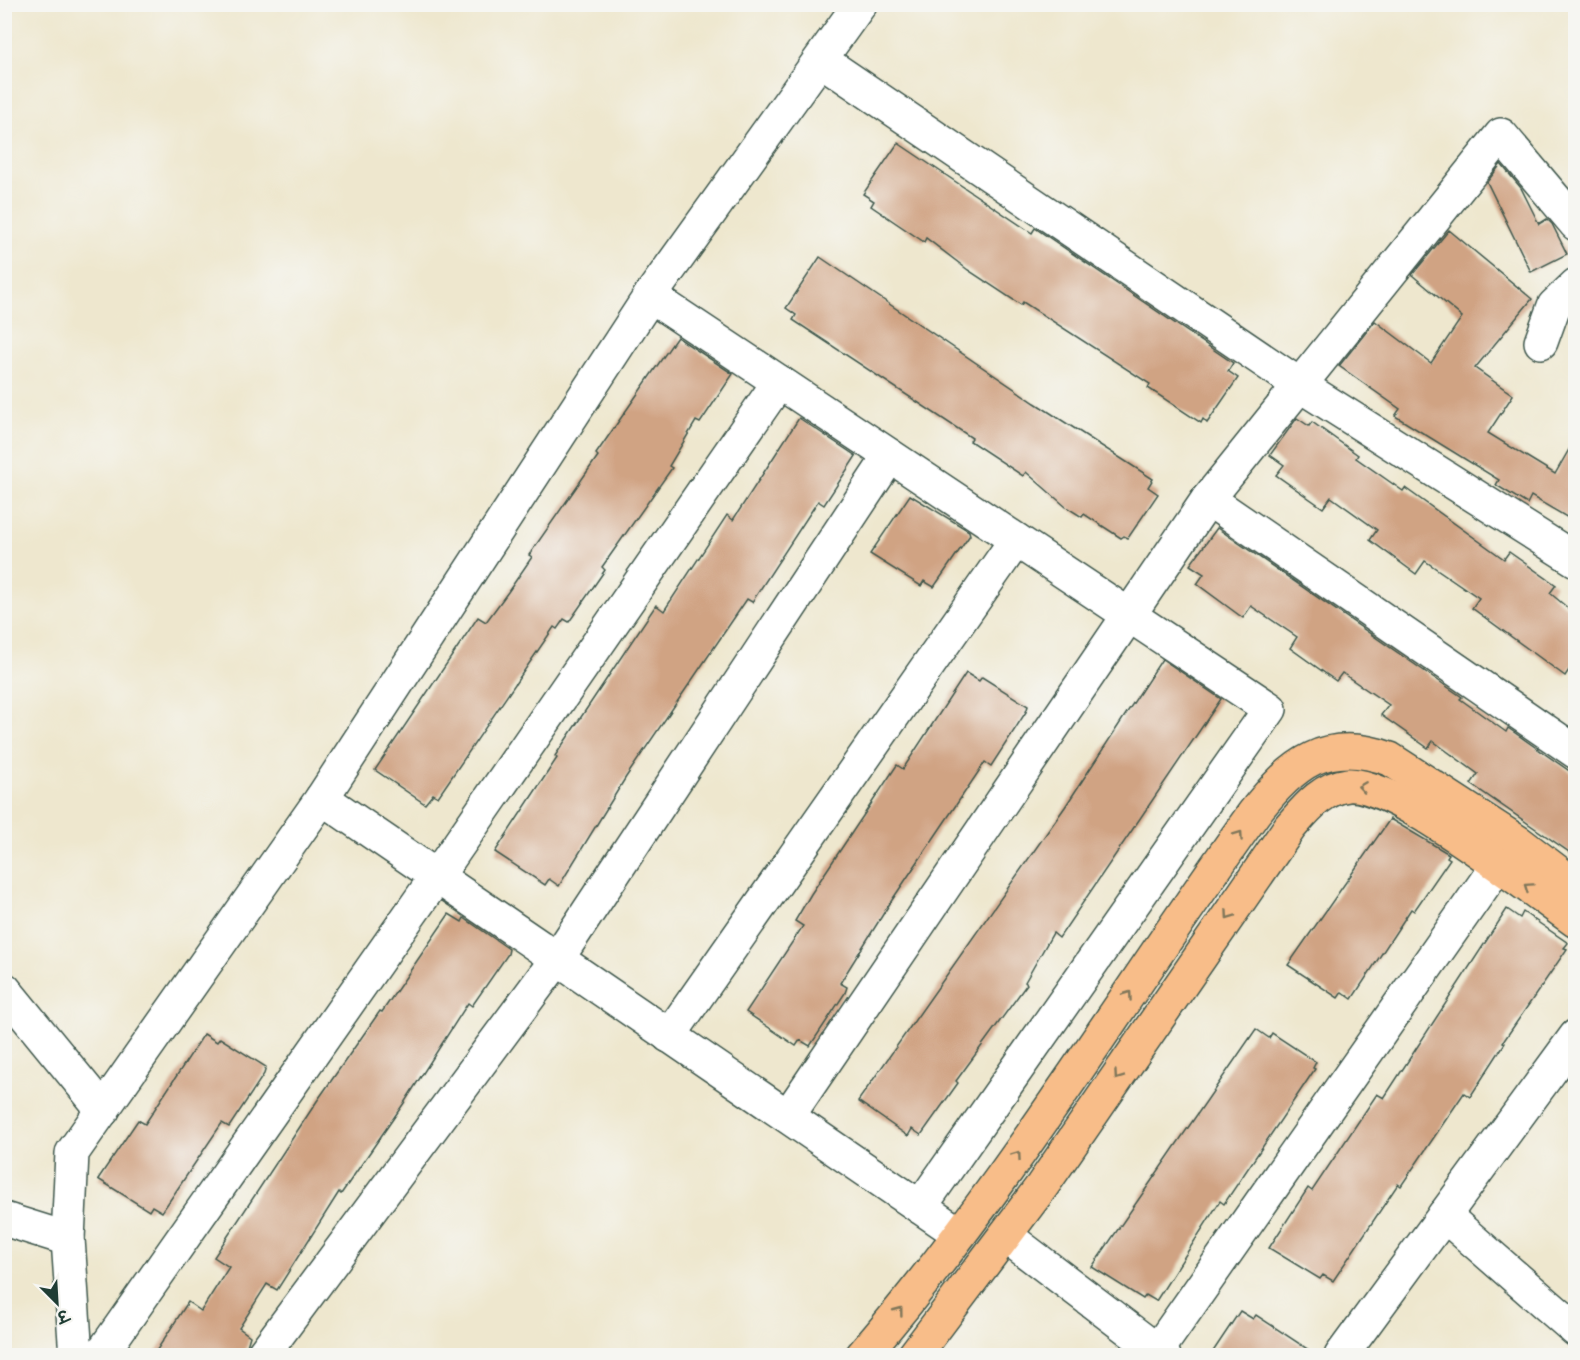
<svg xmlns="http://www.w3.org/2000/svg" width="1580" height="1360" font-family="'Comic Neue','Playpen Sans Deva',sans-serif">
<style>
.building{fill:#d0a383}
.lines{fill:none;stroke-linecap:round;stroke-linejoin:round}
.minor-casing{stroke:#3e564b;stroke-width:36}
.major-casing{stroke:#3e564b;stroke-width:36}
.minor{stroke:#fff;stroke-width:33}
.major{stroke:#f8bd89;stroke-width:33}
.oneway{stroke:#81775a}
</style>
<rect width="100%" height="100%" fill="#f6f6f2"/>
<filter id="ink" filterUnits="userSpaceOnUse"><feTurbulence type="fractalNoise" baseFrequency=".0167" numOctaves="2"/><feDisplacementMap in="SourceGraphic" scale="12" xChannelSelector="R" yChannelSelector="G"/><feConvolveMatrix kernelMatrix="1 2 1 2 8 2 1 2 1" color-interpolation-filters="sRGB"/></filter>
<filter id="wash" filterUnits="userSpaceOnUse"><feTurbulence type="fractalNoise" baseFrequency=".008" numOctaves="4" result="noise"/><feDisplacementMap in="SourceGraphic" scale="24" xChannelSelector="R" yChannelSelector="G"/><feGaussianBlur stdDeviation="1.35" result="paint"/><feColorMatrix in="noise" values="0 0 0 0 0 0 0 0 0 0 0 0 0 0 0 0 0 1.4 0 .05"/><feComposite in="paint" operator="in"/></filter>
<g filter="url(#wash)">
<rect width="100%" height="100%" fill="#eee7ce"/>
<g id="blocks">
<g class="building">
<path d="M898,143L1032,233L1035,228L1233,363L1228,371L1238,378L1207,423L1203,419L1201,423L1148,388L1150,384L1023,302L1021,305L968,270L926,238L924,242L871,206L874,201L863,194Z"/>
<path d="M1501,164L1521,188L1539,224L1547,219L1552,224L1567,254L1531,272L1487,182Z"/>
<path d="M1449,230L1532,299L1475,368L1513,395L1488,433L1555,474L1575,439V522L1531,496L1527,504L1496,485L1499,480L1395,416L1400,409L1339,366L1375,321L1431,363L1462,317L1412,275Z"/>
<path d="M820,257L1035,403L1153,479L1148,487L1158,494L1128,538L1124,536L1121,538L1084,514L1082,517L1066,507L1026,472L1023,476L970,441L972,438L793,320L796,315L786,308Z"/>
<path d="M677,337L733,374L700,423L696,421L669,466L672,468L602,567L605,570L569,622L564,619L557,629L554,627L438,797L433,794L425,804L375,770L478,617L486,622L508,592L532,557L529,555L598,456L596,454Z"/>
<path d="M799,418L856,456L824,505L818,501L752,602L747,599L626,777L559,886L549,879L545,885L495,852L557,758L555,756L656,605L664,611L727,515L733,520Z"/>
<path d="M1297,418L1309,426L1312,422L1358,455L1356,458L1403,491L1405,488L1504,559L1509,552L1556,585L1550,593L1575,614V661L1565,676L1472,608L1479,598L1425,561L1416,574L1370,540L1377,530L1331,497L1323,508L1276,475L1284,465L1270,455Z"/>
<path d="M910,495L969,531L970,535L934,587L924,581L921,586L870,554Z"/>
<path d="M1217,528L1462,697L1460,699L1506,732L1508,728L1575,775V856L1471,784L1478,774L1433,741L1428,748L1381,715L1389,705L1342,673L1336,681L1290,648L1297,637L1251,606L1243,618L1197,584L1204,574L1190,565Z"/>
<path d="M1162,659L1221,699L1059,938L1053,933L1025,982L1027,984L956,1081L958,1083L921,1135L912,1129L908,1136L858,1101L1065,807Z"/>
<path d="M966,673L979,681L982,677L1028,706L1026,712L991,766L985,762L892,900L840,983L847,987L845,993L810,1046L800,1040L796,1046L746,1012L803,926L795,921L811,894L897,765L903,769Z"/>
<path d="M1390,819L1449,854L1447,857L1450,859L1414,911L1411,909L1352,999L1342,992L1338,998L1288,965Z"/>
<path d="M1507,909L1520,918L1523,912L1568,943L1564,948L1567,949L1503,1042L1505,1043L1470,1097L1464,1093L1401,1186L1398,1184L1333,1281L1323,1275L1320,1279L1269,1248L1308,1188L1312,1191L1377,1094L1384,1098Z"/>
<path d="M449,914L462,922L464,918L509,949L508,954L472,1006L468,1003L404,1103L341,1194L339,1192L277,1290L267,1284L239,1328L250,1336L244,1356H153L188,1302L201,1311L229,1267L214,1257L317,1101L380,1011L382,1012Z"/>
<path d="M1256,1029L1269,1038L1272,1033L1316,1062L1313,1068L1315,1069L1224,1204L1220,1201L1156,1301L1146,1295L1143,1299L1092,1267Z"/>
<path d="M204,1034L217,1042L220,1038L266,1067L264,1074L229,1127L222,1123L162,1212L152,1206L149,1211L98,1179L138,1120L145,1124Z"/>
<path d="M1240,1311L1253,1319L1256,1315L1318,1356H1210Z"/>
</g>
</g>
</g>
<g filter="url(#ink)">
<use href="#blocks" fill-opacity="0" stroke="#3e564b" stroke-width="1.5"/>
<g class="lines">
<defs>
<g id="minor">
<path d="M821,60L1298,384L1576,560"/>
<path d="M1541,342L1554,306L1576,285"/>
<path d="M1208,499L1576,752"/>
<path d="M322,798L920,1207L1270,709L650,296"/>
<path d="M4,989L103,1110"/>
<path d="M669,1036L1016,540"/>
<path d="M788,1116L1208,499L1501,135L1576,224"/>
<path d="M920,1207L958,1233"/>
<path d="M1444,1215L1576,1330"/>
<path d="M4,1219L68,1239"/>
<path d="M1006,1236L1164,1356"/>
<path d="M1157,1351L1497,866"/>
<path d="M76,1356L68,1239L72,1153L322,798L650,296L860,4"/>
<path d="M100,1356L437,876L779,382"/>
<path d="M262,1356L557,959L890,456"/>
<path d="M1341,1356L1576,1036"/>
</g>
<g id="major">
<path d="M862,1356C1008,1187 1124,994 1254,813C1293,763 1326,736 1390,759L1518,842L1576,886"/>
<path d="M914,1356L1042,1186L1290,827C1306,809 1322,788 1348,785C1394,781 1533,891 1576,921"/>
</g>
</defs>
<use href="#minor" class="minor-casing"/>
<use href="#major" class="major-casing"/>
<use href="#minor" class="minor"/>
<use href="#major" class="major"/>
</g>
<defs><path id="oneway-chevron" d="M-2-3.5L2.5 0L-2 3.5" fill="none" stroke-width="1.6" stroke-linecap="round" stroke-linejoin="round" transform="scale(1.5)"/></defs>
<g class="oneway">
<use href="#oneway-chevron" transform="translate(1362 787) rotate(-172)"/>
<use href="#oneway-chevron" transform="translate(1239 835) rotate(-55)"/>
<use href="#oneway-chevron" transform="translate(1528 887) rotate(-145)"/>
<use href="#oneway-chevron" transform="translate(1229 915) rotate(125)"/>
<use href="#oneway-chevron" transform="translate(1128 995) rotate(-55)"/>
<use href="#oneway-chevron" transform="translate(1118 1076) rotate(125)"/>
<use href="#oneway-chevron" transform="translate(1017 1155) rotate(-55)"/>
<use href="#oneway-chevron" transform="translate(899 1311) rotate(-53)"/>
</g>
</g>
<rect width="1580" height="1360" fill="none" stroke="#f6f6f2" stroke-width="24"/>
<g transform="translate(57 1303) rotate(156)" stroke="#f6f6f2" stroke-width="4.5" paint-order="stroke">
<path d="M0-4.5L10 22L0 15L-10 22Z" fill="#1f3d34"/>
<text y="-9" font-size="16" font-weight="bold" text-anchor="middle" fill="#1f3d34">उ</text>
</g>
</svg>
